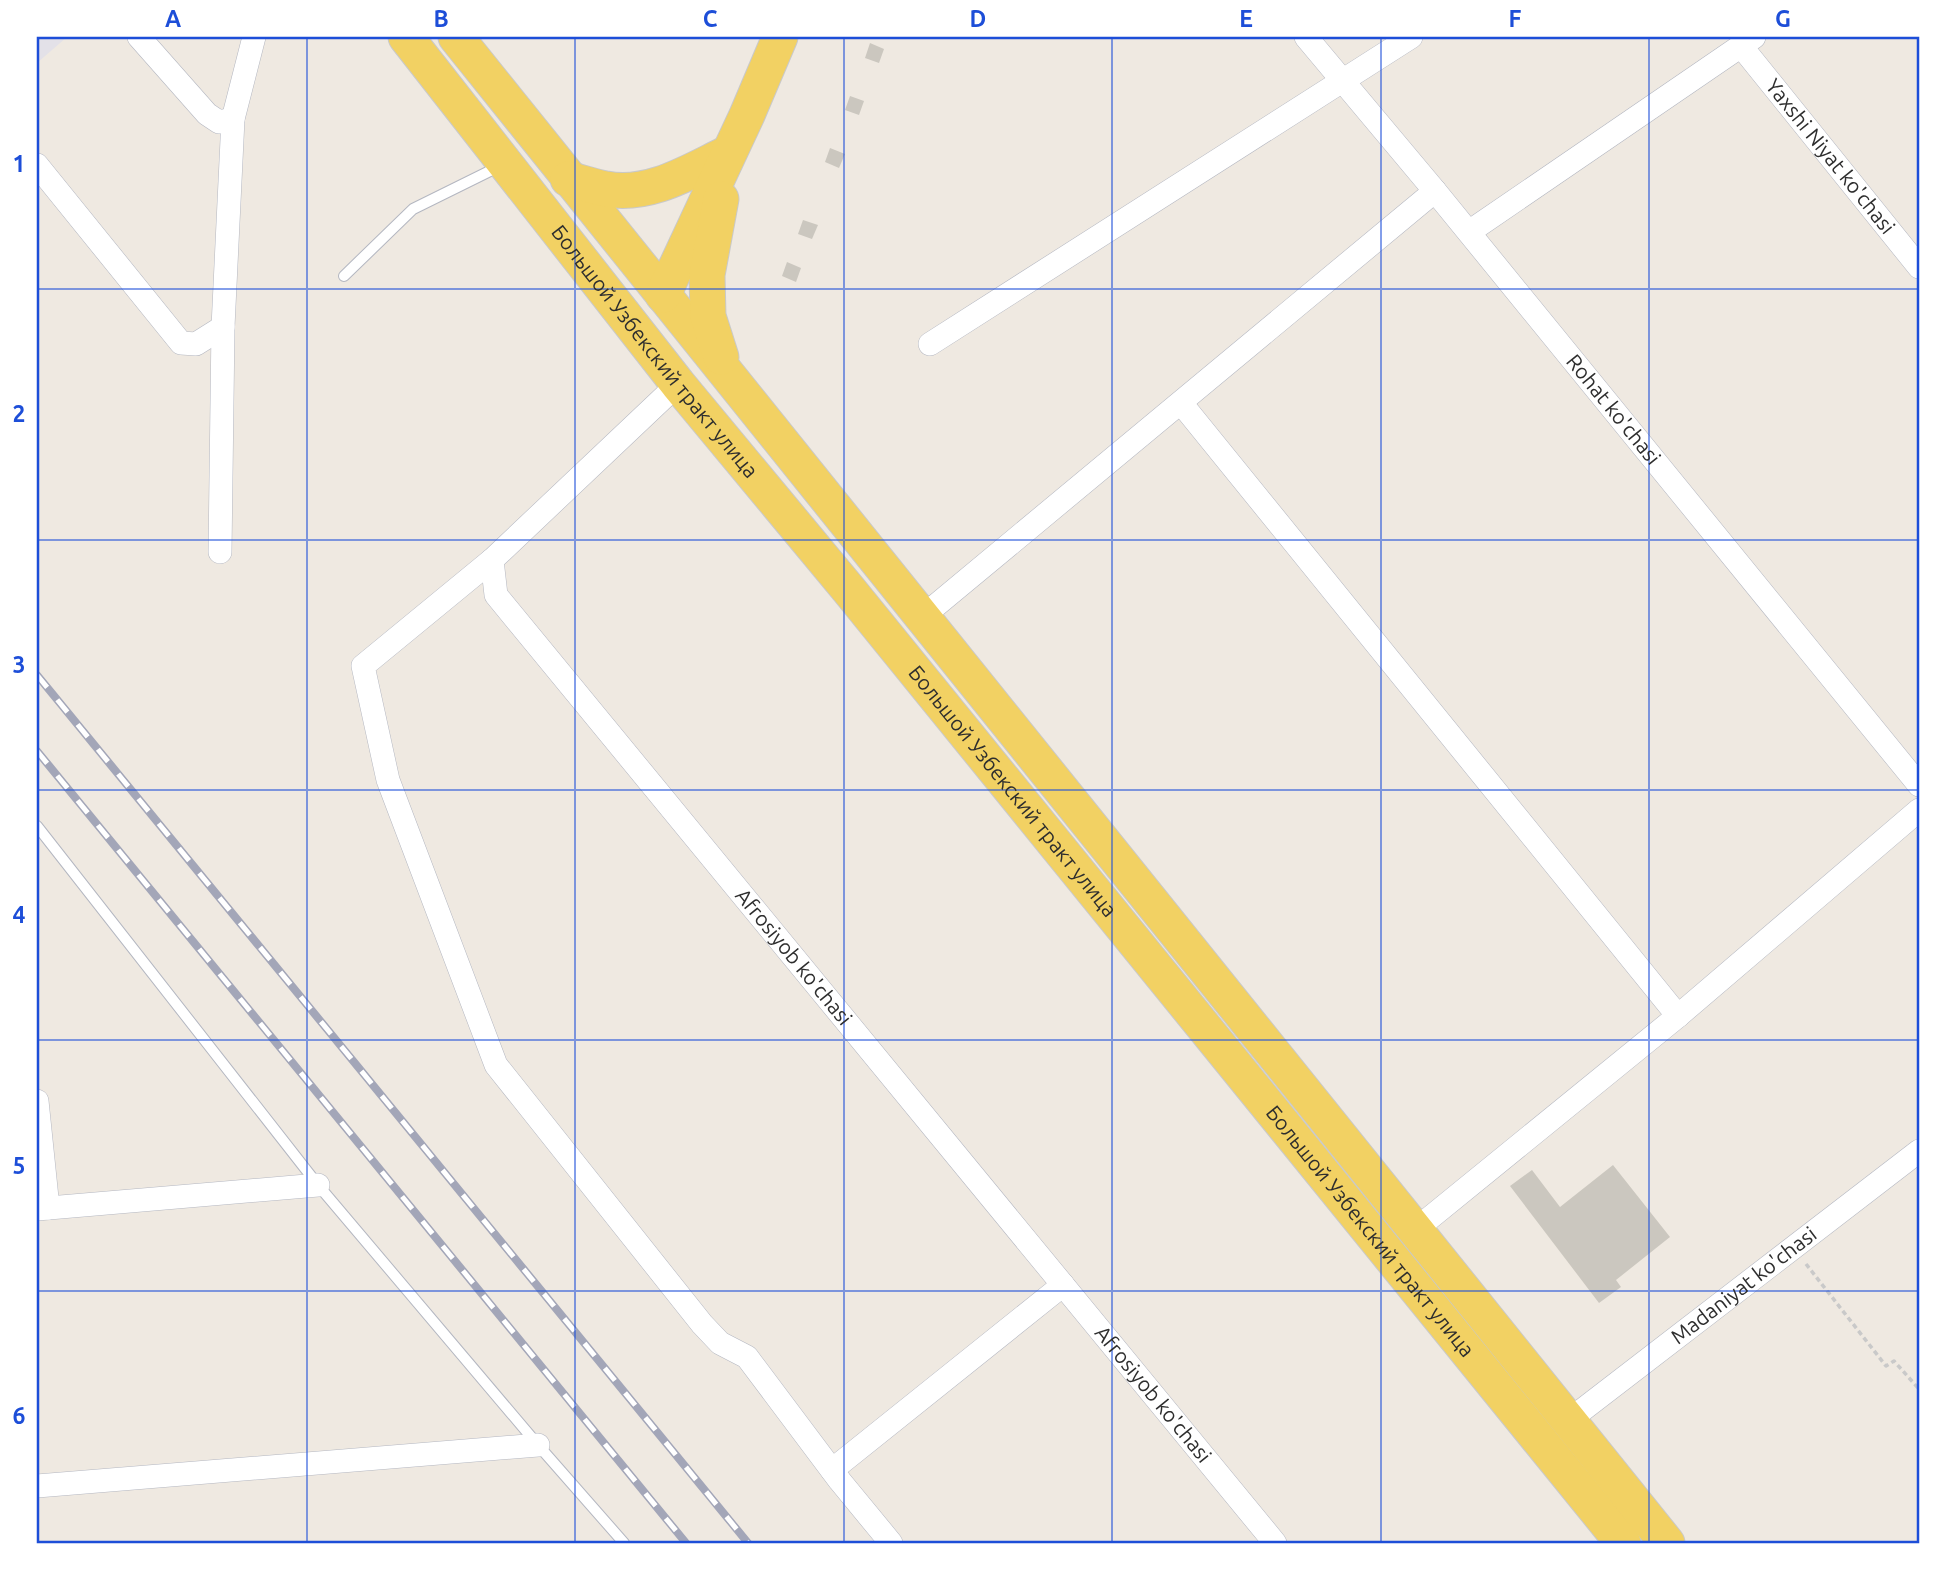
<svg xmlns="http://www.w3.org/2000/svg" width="1956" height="1580" font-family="Ubuntu,sans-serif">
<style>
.industrial{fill:#e3e1e8}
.building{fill:#cbc7bf}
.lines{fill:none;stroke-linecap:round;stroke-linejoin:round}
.service-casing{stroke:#b4b7c1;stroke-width:12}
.minor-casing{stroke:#b4b7c1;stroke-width:24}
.primary-casing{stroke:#c9c9c9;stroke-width:37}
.path{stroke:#c9c9c9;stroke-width:3.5;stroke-dasharray:5 3.5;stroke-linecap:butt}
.service{stroke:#fff;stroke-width:10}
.minor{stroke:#fff;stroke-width:23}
.primary{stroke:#f2d163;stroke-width:35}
.rail-casing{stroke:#a3a6b8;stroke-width:8}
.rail{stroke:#fff;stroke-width:5;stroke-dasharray:16;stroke-linecap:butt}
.grid{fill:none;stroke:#1d4ed8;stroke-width:2;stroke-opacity:0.55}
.labels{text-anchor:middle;stroke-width:5;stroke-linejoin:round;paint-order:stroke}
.street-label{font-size:21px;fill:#2e2e2e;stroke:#fff}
.neatline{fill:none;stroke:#1d4ed8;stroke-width:2.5}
.grid-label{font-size:23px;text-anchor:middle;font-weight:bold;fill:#1d4ed8}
</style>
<rect width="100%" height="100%" fill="#efe9e1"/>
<path class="industrial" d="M37,37H67L37,63Z"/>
<g class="building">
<path d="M870,43L884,49L879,63L865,58Z"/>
<path d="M850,96L864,101L859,115L845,110Z"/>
<path d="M830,148L845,154L839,168L825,162Z"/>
<path d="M803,220L818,225L812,239L798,234Z"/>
<path d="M787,262L801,268L796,282L782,276Z"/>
<path d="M1613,1165L1670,1237L1616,1280L1621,1287L1599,1303L1510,1186L1532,1170L1560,1207Z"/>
</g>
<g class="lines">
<defs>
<g id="service">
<path d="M344,276L413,209L500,166"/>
<path d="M37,826L318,1185L538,1445L624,1543"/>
</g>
<g id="minor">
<path d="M139,37L207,114L219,122L233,119"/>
<path id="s1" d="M1306,37L1435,191L1919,785"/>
<path id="s2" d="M1741,46L1919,267"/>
<path d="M37,165L181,343L196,344L223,327"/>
<path d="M1469,232L1754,37"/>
<path d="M930,344L1411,37"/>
<path id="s3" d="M678,384L492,560L496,595L1275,1543"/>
<path d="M1181,403L1678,1016"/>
<path d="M220,552L223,327L233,119L254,37"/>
<path d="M492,560L363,666L388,780L496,1065L702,1324L720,1343L747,1357L840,1481L891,1543"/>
<path d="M922,617L1435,191"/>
<path d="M37,1101L48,1208"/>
<path d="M37,1209L318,1185"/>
<path d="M1415,1230L1678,1016L1919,810"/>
<path id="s4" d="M1568,1421L1919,1151"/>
<path d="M832,1470L1063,1285"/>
<path d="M37,1486L538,1445"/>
</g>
<g id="primary">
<path id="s5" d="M406,37L678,384L849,590L1623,1543"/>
<path d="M456,37L1667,1543"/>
<path d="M568,179C581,182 593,187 606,189C649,197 689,172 726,154"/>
<path d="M663,295L747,115L780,37"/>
<path d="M721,357L708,316L707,275L721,199"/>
</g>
</defs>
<use href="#service" class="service-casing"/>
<use href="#minor" class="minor-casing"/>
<use href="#primary" class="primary-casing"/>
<path class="path" d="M1806,1264L1886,1366L1894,1361L1919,1389"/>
<use href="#service" class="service"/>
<use href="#minor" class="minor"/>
<use href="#primary" class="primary"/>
<defs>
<g id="rail">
<path d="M37,675L748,1543"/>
<path d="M37,751L686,1543"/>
</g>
</defs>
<use href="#rail" class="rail-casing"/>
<use href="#rail" class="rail"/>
</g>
<path class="grid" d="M307,37V1543M575,37V1543M844,37V1543M1112,37V1543M1381,37V1543M1649,37V1543M37,289H1919M37,540H1919M37,790H1919M37,1040H1919M37,1291H1919"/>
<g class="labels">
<g class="street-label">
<text dy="7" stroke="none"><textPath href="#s2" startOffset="142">Yaxshi Niyat ko'chasi</textPath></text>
<text dy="7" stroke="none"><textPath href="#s5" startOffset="401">Большой Узбекский тракт улица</textPath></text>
<text dy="7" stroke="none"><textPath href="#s1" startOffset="483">Rohat ko'chasi</textPath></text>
<text dy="7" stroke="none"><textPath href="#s5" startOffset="968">Большой Узбекский тракт улица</textPath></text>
<text dy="7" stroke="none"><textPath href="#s3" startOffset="760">Afrosiyob ko'chasi</textPath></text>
<text dy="7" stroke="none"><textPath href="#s5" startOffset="1535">Большой Узбекский тракт улица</textPath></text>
<text dy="7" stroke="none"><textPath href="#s4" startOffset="222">Madaniyat ko'chasi</textPath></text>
<text dy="7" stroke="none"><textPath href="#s3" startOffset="1326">Afrosiyob ko'chasi</textPath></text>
</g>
</g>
<rect width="1956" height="1580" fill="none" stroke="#ffffff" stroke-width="77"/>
<rect x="38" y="38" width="1880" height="1504" class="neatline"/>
<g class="grid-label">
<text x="173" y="27">A</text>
<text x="441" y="27">B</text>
<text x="710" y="27">C</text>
<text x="978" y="27">D</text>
<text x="1246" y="27">E</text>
<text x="1515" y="27">F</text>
<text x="1783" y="27">G</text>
<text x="19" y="172">1</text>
<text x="19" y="422">2</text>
<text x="19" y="673">3</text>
<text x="19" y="923">4</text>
<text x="19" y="1174">5</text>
<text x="19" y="1424">6</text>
</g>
</svg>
